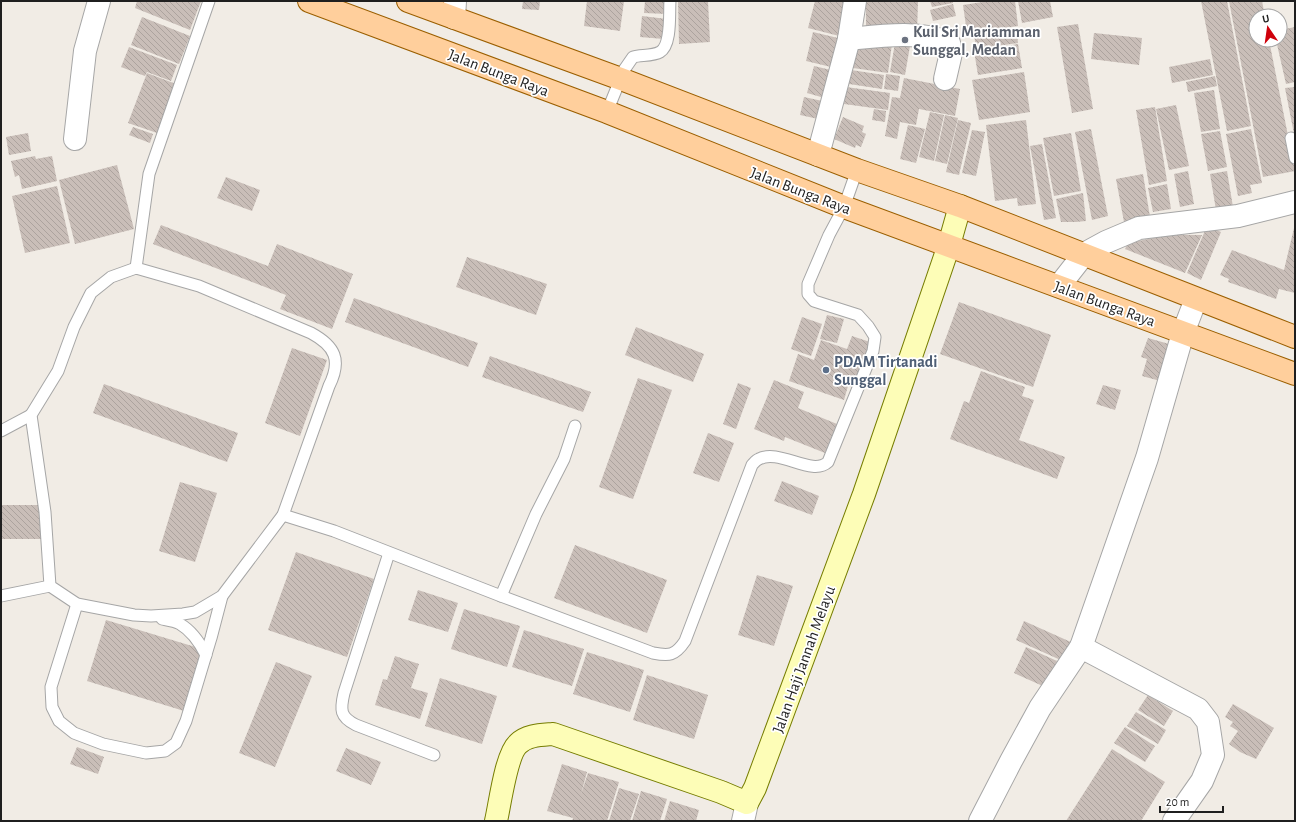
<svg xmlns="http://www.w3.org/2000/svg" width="1296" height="822" font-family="'Alegreya Sans',sans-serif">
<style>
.building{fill:url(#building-back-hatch)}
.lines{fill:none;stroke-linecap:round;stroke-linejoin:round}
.lane-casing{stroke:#a6a6a6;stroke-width:13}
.street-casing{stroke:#a6a6a6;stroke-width:24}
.secondary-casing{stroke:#767d00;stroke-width:24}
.primary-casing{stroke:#9b5f00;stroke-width:24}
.lane{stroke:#fff;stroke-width:11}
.street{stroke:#fff;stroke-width:22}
.secondary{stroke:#fdfdb7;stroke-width:22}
.primary{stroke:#ffcf9c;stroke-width:22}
.worship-dot{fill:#6b7280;stroke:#fff;stroke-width:1.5}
.service-dot{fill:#5c6f8a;stroke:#fff;stroke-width:1.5}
.labels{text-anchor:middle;stroke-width:3.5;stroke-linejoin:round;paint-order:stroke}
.worship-label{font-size:16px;font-weight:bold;fill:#5b616d;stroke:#fff;text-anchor:start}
.street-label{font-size:16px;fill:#1f1f1f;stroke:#fff}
.service-label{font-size:16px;font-weight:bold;fill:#4e5e75;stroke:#fff;text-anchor:start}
</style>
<defs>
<pattern id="building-back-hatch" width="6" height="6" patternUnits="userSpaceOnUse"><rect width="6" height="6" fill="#c9beb8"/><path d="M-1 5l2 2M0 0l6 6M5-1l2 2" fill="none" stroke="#aca39e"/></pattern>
</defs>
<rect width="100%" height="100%" fill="#f1ece5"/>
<g class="building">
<path d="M137,1H201L190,30L135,8Z"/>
<path d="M523,1H540L539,10L522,9Z"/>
<path d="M587,1H624L620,31L584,26Z"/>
<path d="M645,1H668L667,14L644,13Z"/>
<path d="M678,1H708L710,42L679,44Z"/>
<path d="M815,1H851L843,37L808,28Z"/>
<path d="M866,1L918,2L917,33L866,32Z"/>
<path d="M930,1H953V3L932,7Z"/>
<path d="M989,1H1015L1018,26L967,33L963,5Z"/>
<path d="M1018,1H1050L1053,17L1022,23Z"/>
<path d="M1201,1H1227L1251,126L1227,131Z"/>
<path d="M1229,1H1262L1265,16H1256V40H1269L1295,171L1263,177Z"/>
<path d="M953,4L956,16L933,21L930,10Z"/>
<path d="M642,16L667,19L664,39L640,37Z"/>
<path d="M142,17L190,36L179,64L131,45Z"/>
<path d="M1078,24L1093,109L1072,113L1057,27Z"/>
<path d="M1295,27V82L1286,84L1276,40H1280V30Z"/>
<path d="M1016,28L1018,43L976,49L974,34Z"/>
<path d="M813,32L838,38L831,67L806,61Z"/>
<path d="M1094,33L1142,38L1139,65L1091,59Z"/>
<path d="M858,39L892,44L888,73L853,68Z"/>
<path d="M895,43L910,46L905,75L890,72Z"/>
<path d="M1018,44L1022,68L978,75L974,51Z"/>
<path d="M129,47L177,65L171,81L147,72L145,76L121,67Z"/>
<path d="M1210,59L1213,75L1172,83L1169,67Z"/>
<path d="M814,66L835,71L828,99L807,93Z"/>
<path d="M851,70L884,75L882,89L849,84Z"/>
<path d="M1024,72L1030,112L979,120L972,80Z"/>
<path d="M147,73L176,84L157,133L128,123Z"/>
<path d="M886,74L900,76L898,91L884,89Z"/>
<path d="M1215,76L1217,86L1188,92L1186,82Z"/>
<path d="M904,78L960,89L955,116L919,109L916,125L900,122L897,139L885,136L892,97L900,98Z"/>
<path d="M846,87L890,93L888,110L844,104Z"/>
<path d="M1295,87V134H1294L1285,88Z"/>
<path d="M1214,90L1220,129L1201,132L1194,93Z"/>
<path d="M804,97L827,102L823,120L800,115Z"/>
<path d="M1176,105L1189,166L1169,170L1156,109Z"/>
<path d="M1155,107L1167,181L1149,185L1136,110Z"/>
<path d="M874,109L886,111L885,122L872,120Z"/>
<path d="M930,112L944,115L934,161L919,157Z"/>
<path d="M945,115L958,118L947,164L935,161Z"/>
<path d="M843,117L864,126L862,132L866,134L861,147L856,145L855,148L834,139Z"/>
<path d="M958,120L971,123L959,175L946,172Z"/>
<path d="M1026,120L1036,204L1018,206L1017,198L995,201L986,125Z"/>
<path d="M908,125L925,129L916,163L900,159Z"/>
<path d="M133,127L153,134L150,143L129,135Z"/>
<path d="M1091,129L1108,216L1092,220L1075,132Z"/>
<path d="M1251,129L1262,183L1250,185L1252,193L1238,196L1226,134Z"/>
<path d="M972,130L985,132L976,176L962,173Z"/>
<path d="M1220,131L1227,167L1208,171L1201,134Z"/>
<path d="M28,133L31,151L9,155L6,137Z"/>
<path d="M1071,133L1081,191L1054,196L1043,138Z"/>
<path d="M1042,144L1056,218L1044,220L1030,146Z"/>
<path d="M35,156L36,159L52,156L57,181L22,189L19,175L15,177L11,161Z"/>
<path d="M117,165L134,229L75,244L59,180Z"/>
<path d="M1188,171L1194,204L1180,207L1174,174Z"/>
<path d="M1227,171L1233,207L1216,210L1210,174Z"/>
<path d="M1143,174L1150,217L1124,222L1116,179Z"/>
<path d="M226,177L260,190L252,211L217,198Z"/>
<path d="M1167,184L1171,209L1153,212L1148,188Z"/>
<path d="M57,186L70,243L25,253L12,196Z"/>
<path d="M1083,193L1086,221L1076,222H1061L1056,199Z"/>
<path d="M161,225L268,266L277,244L353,274L332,329L280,309L286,295L153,244Z"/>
<path d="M1207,226L1221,232L1201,280L1187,273Z"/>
<path d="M1294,228L1295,293L1279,289L1276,299L1228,282L1229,279L1220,275L1232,250L1284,270Z"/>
<path d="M1168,235H1202L1185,273L1125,249L1128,243Z"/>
<path d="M467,257L547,284L536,315L456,287Z"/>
<path d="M354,298L478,343L468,367L345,322Z"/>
<path d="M959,302L1051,335L1033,387L940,354Z"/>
<path d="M827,315L844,319L837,343L820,339Z"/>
<path d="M802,317L822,324L811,356L791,349Z"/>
<path d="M636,327L704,354L693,382L625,355Z"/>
<path d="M852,336L870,342L853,388L848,386L844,400L789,381L798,354L814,360L821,340L847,349Z"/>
<path d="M1148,338L1176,346L1164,382L1142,376L1147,359L1141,357Z"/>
<path d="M292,348L327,360L300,436L265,423Z"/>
<path d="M490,356L591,392L583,412L482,377Z"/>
<path d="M981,371L1025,387L1022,396L1034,400L1019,440L1065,457L1057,479L950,439L964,401L969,403Z"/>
<path d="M638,378L672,390L633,499L599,487Z"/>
<path d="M774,380L804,392L798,408L837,424L825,453L785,437L784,441L754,429Z"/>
<path d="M738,383L751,388L736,429L723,424Z"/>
<path d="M104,384L238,433L227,462L93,413Z"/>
<path d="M1103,385L1121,390L1115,410L1096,404Z"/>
<path d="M708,433L734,443L719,482L693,473Z"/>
<path d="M782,481L819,496L812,515L774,501Z"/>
<path d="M180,482L217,493L195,562L159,551Z"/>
<path d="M1,505H42L41,539H1Z"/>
<path d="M575,545L667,580L647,633L554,598Z"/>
<path d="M296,552L374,579L347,657L268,630Z"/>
<path d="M757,575L793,586L774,646L738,635Z"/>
<path d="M418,590L458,603L448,632L408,620Z"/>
<path d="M464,609L520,626L507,667L451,649Z"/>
<path d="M106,620L202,649L184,711L87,681Z"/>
<path d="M1024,621L1073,643L1065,662L1016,640Z"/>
<path d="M524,630L584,649L572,686L512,667Z"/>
<path d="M1026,647L1057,661L1045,687L1014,673Z"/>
<path d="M587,652L644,670L630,712L573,694Z"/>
<path d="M395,656L419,664L411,688L428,693L420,719L375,705L383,679L387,680Z"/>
<path d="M276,662L312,676L275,767L239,753Z"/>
<path d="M647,675L708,695L694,739L633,720Z"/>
<path d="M440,678L497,696L482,744L425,726Z"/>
<path d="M1148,695L1173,711L1164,726L1138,710Z"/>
<path d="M1233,704L1274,728L1256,759L1240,752L1229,744L1238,731L1230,726L1233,722L1225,717Z"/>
<path d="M1136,712L1166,730L1158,744L1127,726Z"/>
<path d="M1125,727L1155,746L1145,762L1114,743Z"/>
<path d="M77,747L104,757L98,774L70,764Z"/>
<path d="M346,748L381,762L371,785L336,771Z"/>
<path d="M1112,749L1165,782L1141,821H1066Z"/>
<path d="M562,764L587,772L581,794L588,773L619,782L607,821H572L573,818L547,811Z"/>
<path d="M619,788L639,794L630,821H609Z"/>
<path d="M641,791L667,799L660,821H632Z"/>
<path d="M670,801L699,810L696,821H664Z"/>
</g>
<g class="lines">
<defs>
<g id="lane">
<path d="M607,112L624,70L633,57C641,55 653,56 660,52C672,45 669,13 670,1"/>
<path d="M1291,138L1295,158"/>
<path d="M136,268L199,286L311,333C335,346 342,360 329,386L283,515L222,596L195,612L183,614L151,616L134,615L77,604L50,586L45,512L31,415L58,371L74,327L91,293L111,277Z"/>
<path d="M136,268L149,174L209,1"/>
<path d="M1,431L31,415"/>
<path d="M283,515L334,531L501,596L653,653C669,656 675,656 685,641L752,465C754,463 756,460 759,459C779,448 812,477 828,462L873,351L875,337L868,326L858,315L814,301L808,294V284L829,235L844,207L857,170"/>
<path d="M389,553L344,693C340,710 340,717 356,725L434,755"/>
<path d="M1,596L50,586"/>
<path d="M501,596L536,514L564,459L575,426"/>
<path d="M77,604L51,687L52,707L59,721L74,733L103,744L146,753L165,751L176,743L186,721L211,638L222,596"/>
<path d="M162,619C167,620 175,621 180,624C192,631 200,643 206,655"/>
</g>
<g id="street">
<path d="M454,18L455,1"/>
<path d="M849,39C879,36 921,30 949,43L951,53L945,79"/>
<path d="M75,139L85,51L99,1"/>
<path d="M818,155L849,39L855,1"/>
<path d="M1059,286L1084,254L1106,242L1139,228L1238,216L1295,202"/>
<path d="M743,821L747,803"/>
<path d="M980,821L1011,761L1040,708L1081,647"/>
<path d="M1174,821L1202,781L1213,755L1208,722L1198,709L1081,647L1147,458L1183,333L1196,299"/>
</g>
<path id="secondary" d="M496,821C500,804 506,755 518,744C527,735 541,735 553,734L721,792L747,803L755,788L864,494L949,245L960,206"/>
<g id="primary">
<path d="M309,1L607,112L844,207L1295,374"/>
<path d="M408,1L621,79L857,170L960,206L1295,337"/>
</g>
</defs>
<use href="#lane" class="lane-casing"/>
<use href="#street" class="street-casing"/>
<use href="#secondary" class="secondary-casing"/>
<use href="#primary" class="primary-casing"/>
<use href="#lane" class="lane"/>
<use href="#street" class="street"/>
<use href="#secondary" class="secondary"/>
<use href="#primary" class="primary"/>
</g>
<circle class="worship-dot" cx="905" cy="40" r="4"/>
<circle class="service-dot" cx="826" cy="370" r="4"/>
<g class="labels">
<g class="worship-label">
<text x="913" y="37">Kuil Sri Mariamman<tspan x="913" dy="18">Sunggal, Medan</tspan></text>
</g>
<g class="street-label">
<text transform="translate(499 72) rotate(21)" y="6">Jalan Bunga Raya</text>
<text transform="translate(801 190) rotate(21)" y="6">Jalan Bunga Raya</text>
<text transform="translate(1105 303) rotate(20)" y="6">Jalan Bunga Raya</text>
<text transform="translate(803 659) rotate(-70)" y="6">Jalan Haji Jannah Melayu</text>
</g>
<g class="service-label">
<text x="834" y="367">PDAM Tirtanadi<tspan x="834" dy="18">Sunggal</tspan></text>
</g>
</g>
<rect width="1296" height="822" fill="none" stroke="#1f1f1f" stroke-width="4"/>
<g transform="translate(1268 28) rotate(347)"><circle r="19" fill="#ffffff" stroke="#a5a5a5"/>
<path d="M0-3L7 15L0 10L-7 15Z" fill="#cf000b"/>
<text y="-6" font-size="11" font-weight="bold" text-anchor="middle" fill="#1f1f1f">U</text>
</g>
<path d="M1160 806v6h63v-6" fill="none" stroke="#1f1f1f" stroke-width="2"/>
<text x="1166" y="806" font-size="12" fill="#1f1f1f" stroke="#ffffff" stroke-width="3" paint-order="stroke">20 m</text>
</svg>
